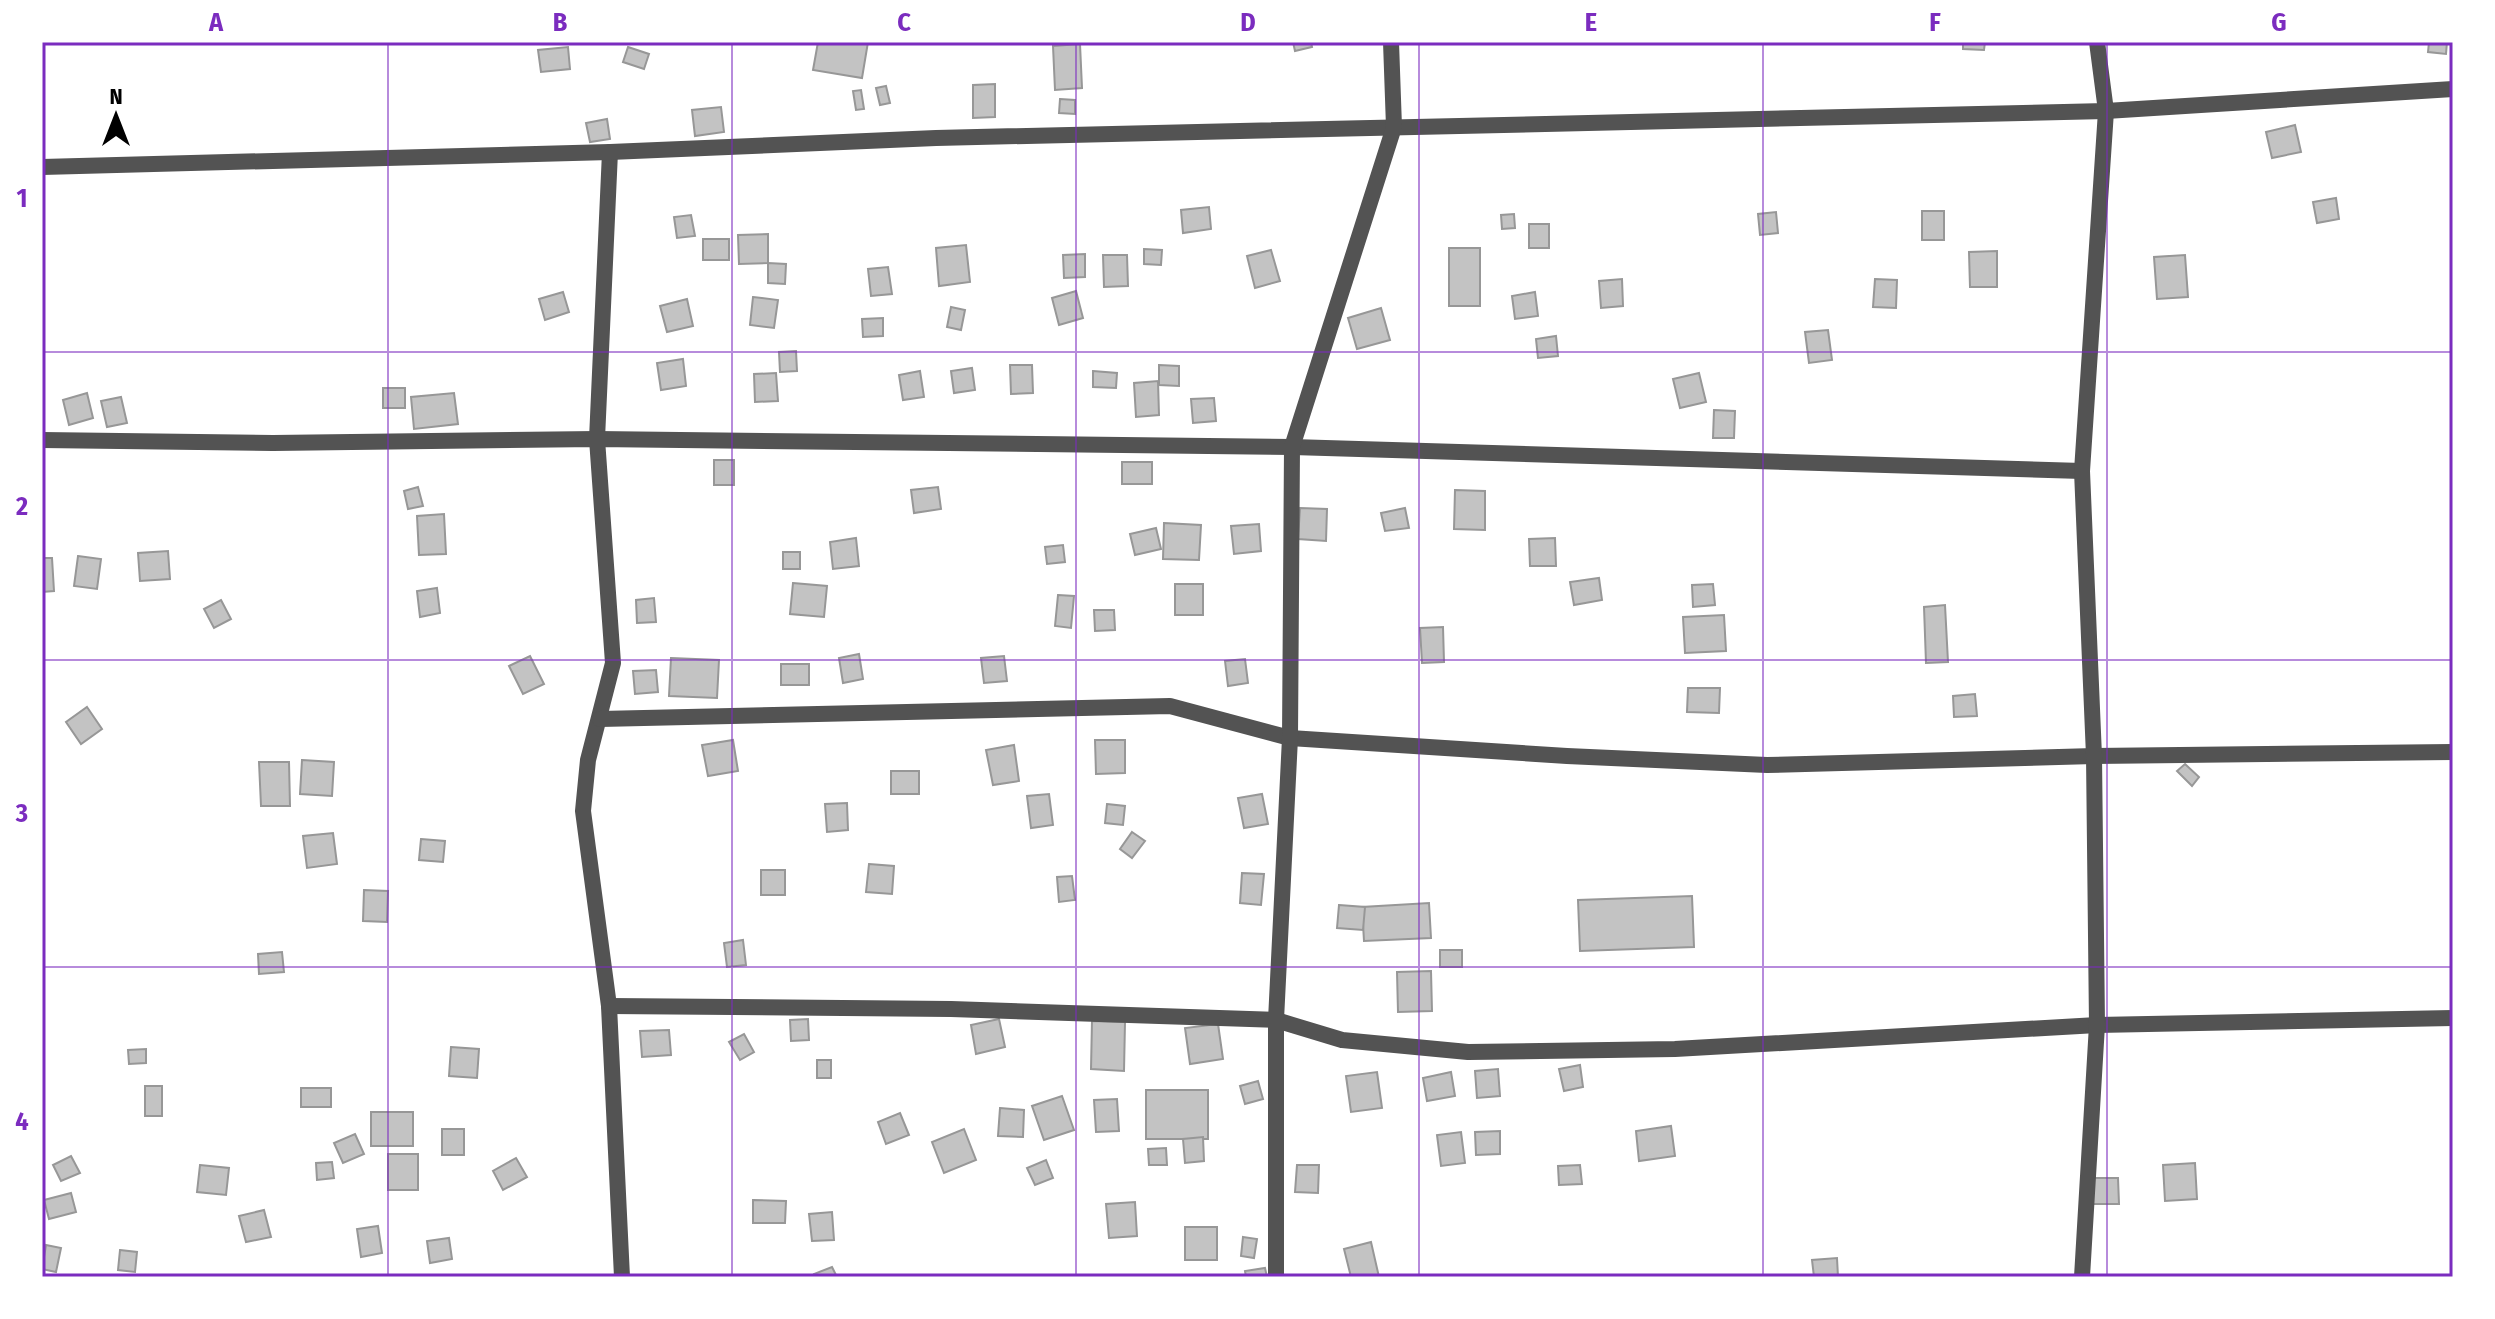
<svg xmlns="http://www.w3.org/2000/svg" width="2495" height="1319" font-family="'Fira Sans Condensed',sans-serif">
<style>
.building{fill:#c3c3c3;stroke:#979797;stroke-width:2}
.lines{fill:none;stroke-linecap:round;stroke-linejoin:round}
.minor{stroke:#535353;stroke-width:16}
.grid{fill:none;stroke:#7b2cbf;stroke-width:2;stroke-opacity:0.55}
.neatline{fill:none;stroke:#7b2cbf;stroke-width:3}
.grid-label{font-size:26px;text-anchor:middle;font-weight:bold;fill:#7b2cbf}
</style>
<rect width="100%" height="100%" fill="#fff"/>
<g class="building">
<path d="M818,42H868L862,78L813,70Z"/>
<path d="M1293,42H1311L1312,47L1295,51Z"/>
<path d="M1963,42H1985L1984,50L1963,49Z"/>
<path d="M2429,42H2447L2446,54L2428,52Z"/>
<path d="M1080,44L1082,88L1055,90L1053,46Z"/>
<path d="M568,47L570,69L541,72L538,50Z"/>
<path d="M628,47L649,54L644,69L623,62Z"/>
<path d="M995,84V117L973,118V85Z"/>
<path d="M886,86L890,103L880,105L876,88Z"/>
<path d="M861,90L864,109L856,110L853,91Z"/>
<path d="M1060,99L1075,100V114L1059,113Z"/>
<path d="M721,107L724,132L695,136L692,110Z"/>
<path d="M607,119L610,139L590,142L586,123Z"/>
<path d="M2295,125L2301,152L2272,158L2266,132Z"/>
<path d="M2336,198L2339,219L2317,223L2313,202Z"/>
<path d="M1209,207L1211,229L1183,233L1181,210Z"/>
<rect x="1922" y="211" width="22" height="29"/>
<path d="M1776,212L1778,233L1760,235L1758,214Z"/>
<path d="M1514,214L1515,228L1502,229L1501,215Z"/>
<path d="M691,215L695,236L677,238L674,217Z"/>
<rect x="1529" y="224" width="20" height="24"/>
<path d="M768,234V263L739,264L738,235Z"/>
<rect x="703" y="239" width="26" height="21"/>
<path d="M966,245L970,282L939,286L936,248Z"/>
<rect x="1449" y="248" width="31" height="58"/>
<path d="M1144,249L1162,250L1161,265L1144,264Z"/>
<path d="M1271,250L1280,281L1255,288L1247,256Z"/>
<path d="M1997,251V287H1970L1969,252Z"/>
<path d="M1085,254V277L1064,278L1063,255Z"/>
<path d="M1103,255H1127L1128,286L1104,287Z"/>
<path d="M2185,255L2188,297L2157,299L2154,257Z"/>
<path d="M768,263L786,264L785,284L768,283Z"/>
<path d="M888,267L892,294L871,296L868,269Z"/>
<path d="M1622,279L1623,306L1601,308L1599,281Z"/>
<path d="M1875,279L1897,280L1896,308L1873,307Z"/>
<path d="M1076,291L1083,318L1059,325L1052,298Z"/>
<path d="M563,292L569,312L545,320L539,299Z"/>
<path d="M1535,292L1538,316L1515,319L1512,296Z"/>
<path d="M753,297L778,300L774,328L750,325Z"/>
<path d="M687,299L693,326L667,332L660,306Z"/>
<path d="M951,307L965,310L961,330L947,327Z"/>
<path d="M1381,308L1390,340L1357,349L1348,318Z"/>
<path d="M883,318V336L863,337L862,319Z"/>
<path d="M1828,330L1832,360L1809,363L1805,332Z"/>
<path d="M1556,336L1558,356L1538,358L1536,339Z"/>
<path d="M796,351L797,371L780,372L779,352Z"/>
<path d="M683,359L686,386L661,390L657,363Z"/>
<path d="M1010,365H1032L1033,393L1011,394Z"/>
<path d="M1159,365L1179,366V386L1159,385Z"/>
<path d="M972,368L975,390L954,393L951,371Z"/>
<path d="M920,371L924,397L903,400L899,375Z"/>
<path d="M1093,371L1117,373L1116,388L1093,387Z"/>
<path d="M776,373L778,401L755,402L754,374Z"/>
<path d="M1699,373L1706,402L1680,408L1673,379Z"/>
<path d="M1158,381L1159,415L1136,417L1134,383Z"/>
<rect x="383" y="388" width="22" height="20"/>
<path d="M87,393L93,418L69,425L63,400Z"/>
<path d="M454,393L458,424L414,429L411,397Z"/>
<path d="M121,397L127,423L107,427L101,401Z"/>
<path d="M1214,398L1216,421L1193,423L1191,399Z"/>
<path d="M1714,410L1735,411L1734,438H1713Z"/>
<rect x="714" y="460" width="20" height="25"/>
<rect x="1122" y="462" width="30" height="22"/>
<path d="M418,487L423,506L408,509L404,491Z"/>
<path d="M938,487L941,509L914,513L911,490Z"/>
<path d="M1455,490L1485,491V530L1454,529Z"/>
<path d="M1300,508L1327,509L1326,541L1298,539Z"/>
<path d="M1405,508L1409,528L1385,531L1381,513Z"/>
<path d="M444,514L446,554L419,555L417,516Z"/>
<path d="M1164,523L1201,525L1199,560L1163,559Z"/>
<path d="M1259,524L1261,551L1234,554L1231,526Z"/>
<path d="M1156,528L1161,549L1135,555L1130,534Z"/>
<path d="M856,538L859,566L833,569L830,542Z"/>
<path d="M1555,538L1556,566H1530L1529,539Z"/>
<path d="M1063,545L1065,562L1047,564L1045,547Z"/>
<path d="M168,551L170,579L140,581L138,553Z"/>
<rect x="783" y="552" width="17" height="17"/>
<path d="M78,556L101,559L97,589L74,586Z"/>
<path d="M42,558H52L54,591L42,592Z"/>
<path d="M1599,578L1602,600L1574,605L1570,582Z"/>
<path d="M793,583L827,586L824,617L790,614Z"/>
<rect x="1175" y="584" width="28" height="31"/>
<path d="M1713,584L1715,605L1693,607L1692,585Z"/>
<path d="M437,588L440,613L420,617L417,591Z"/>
<path d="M1058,595L1074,596L1071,628L1055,626Z"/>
<path d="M654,598L656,622L637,623L636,600Z"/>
<path d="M221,600L231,619L214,628L204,609Z"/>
<path d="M1945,605L1948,662L1926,663L1924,607Z"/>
<path d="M1094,610H1114L1115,630L1095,631Z"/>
<path d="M1724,615L1726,651L1685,653L1683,617Z"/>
<path d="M1443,627L1444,662L1422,663L1420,628Z"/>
<path d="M859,654L863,679L843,683L839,658Z"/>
<path d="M530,656L544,684L523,694L509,666Z"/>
<path d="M1004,656L1007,681L984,683L981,658Z"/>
<path d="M671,658L719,660L717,698L669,696Z"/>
<path d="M1245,659L1248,683L1228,686L1225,661Z"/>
<rect x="781" y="664" width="28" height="21"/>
<path d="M656,670L658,692L635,694L633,671Z"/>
<path d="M1688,688H1720L1719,713L1687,712Z"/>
<path d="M1975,694L1977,716L1954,717L1953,696Z"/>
<path d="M87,707L102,729L81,744L66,722Z"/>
<path d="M733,740L738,771L708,776L702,745Z"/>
<path d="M1095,740H1125V773L1096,774Z"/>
<path d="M1014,745L1019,781L993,785L986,750Z"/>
<path d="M302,760L334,762L332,796L300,794Z"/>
<path d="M259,762H289L290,806H261Z"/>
<path d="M2185,764L2199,777L2192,786L2177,771Z"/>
<rect x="891" y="771" width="28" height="23"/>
<path d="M1049,794L1053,825L1031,828L1027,796Z"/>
<path d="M1262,794L1268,824L1244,828L1238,798Z"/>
<path d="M847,803L848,830L827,832L825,804Z"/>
<path d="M1107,804L1125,806L1123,825L1105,823Z"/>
<path d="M1132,832L1145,841L1132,858L1120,849Z"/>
<path d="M333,833L337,864L307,868L303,836Z"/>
<path d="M421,839L445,841L443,862L419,860Z"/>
<path d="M869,864L894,866L892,894L866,892Z"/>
<rect x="761" y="870" width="24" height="25"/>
<path d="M1242,873L1264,874L1261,905L1240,903Z"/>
<path d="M1072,876L1075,900L1059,902L1057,877Z"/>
<path d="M364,890L388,891L387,922L363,921Z"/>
<path d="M1692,896L1694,947L1580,951L1578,900Z"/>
<path d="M1429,903L1431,938L1364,941L1362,907Z"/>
<path d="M1339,905L1365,907L1363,930L1337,928Z"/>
<path d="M743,940L746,965L727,967L724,943Z"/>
<rect x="1440" y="950" width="22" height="17"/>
<path d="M282,952L284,972L259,974L258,954Z"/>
<path d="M1431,971L1432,1011L1398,1012L1397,972Z"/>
<path d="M808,1019L809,1040L791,1041L790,1020Z"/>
<path d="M999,1019L1005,1047L976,1054L971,1025Z"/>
<path d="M1092,1021L1125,1022L1124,1071L1091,1069Z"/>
<path d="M1218,1024L1223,1059L1190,1064L1185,1028Z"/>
<path d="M669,1030L671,1055L642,1057L640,1031Z"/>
<path d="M744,1034L754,1052L740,1060L729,1042Z"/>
<path d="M451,1047L479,1049L477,1078L449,1076Z"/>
<path d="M146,1049V1063L129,1064L128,1050Z"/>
<rect x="817" y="1060" width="14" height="18"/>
<path d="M1580,1065L1583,1087L1564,1091L1559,1069Z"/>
<path d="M1498,1069L1500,1096L1477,1098L1475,1071Z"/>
<path d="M1377,1072L1382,1108L1351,1112L1346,1076Z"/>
<path d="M1451,1072L1455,1096L1427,1101L1423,1078Z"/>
<path d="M1258,1081L1263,1099L1245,1104L1240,1086Z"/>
<rect x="145" y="1086" width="17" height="30"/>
<rect x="301" y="1088" width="30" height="19"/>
<rect x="1146" y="1090" width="62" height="49"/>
<path d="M1062,1096L1074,1130L1044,1140L1032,1106Z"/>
<path d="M1117,1099L1119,1131L1096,1132L1094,1100Z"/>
<path d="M1000,1108L1024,1110L1023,1137L998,1136Z"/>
<rect x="371" y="1112" width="42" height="34"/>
<path d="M900,1113L909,1135L886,1144L878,1122Z"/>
<path d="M1671,1126L1675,1156L1639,1161L1636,1131Z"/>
<rect x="442" y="1129" width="22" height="26"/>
<path d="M964,1129L976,1160L944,1173L932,1142Z"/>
<path d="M1500,1131V1154L1476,1155L1475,1132Z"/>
<path d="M1461,1132L1465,1163L1441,1166L1437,1135Z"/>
<path d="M355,1134L364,1154L343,1163L334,1143Z"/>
<path d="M1203,1137L1204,1161L1185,1163L1183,1139Z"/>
<path d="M1166,1148L1167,1165H1149L1148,1149Z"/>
<rect x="388" y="1154" width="30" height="36"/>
<path d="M71,1156L80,1173L61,1181L53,1165Z"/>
<path d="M516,1158L527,1177L503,1190L493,1171Z"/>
<path d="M1046,1160L1053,1178L1035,1185L1027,1168Z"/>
<path d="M332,1162L334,1178L317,1180L316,1163Z"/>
<path d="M2195,1163L2197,1199L2165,1201L2163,1165Z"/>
<path d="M200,1165L229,1168L226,1195L197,1192Z"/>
<path d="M1297,1165H1319L1318,1193L1295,1192Z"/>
<path d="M1580,1165L1582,1184L1559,1185L1558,1166Z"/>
<path d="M2088,1178H2118L2119,1204H2089Z"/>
<path d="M71,1193L76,1212L49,1219L44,1200Z"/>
<path d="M753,1200L786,1201L785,1223H753Z"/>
<path d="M1135,1202L1137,1236L1109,1238L1106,1204Z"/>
<path d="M264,1210L271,1237L246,1242L239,1216Z"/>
<path d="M832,1212L834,1240L812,1241L809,1214Z"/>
<path d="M378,1226L382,1253L361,1257L357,1229Z"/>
<rect x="1185" y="1227" width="32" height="33"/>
<path d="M1243,1237L1257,1239L1254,1258L1241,1256Z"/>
<path d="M449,1238L452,1259L430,1263L427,1241Z"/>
<path d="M1371,1242L1379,1277H1351L1344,1249Z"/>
<path d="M46,1245L61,1248L56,1272L42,1269Z"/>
<path d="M120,1250L137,1252L135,1272L118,1270Z"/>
<path d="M1837,1258L1838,1277H1814L1812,1260Z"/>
<path d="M832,1267L837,1277H815L814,1274Z"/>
<path d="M1265,1268L1267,1277H1246L1245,1271Z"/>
</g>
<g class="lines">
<g class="minor">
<path d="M610,152L597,439L613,663L588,760L583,811L609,1006L622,1277"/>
<path d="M42,167L610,152L936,138L2106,111L2453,89"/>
<path d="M42,440L273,443L597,439L1292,447L2082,471"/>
<path d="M600,719L1170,706L1290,738L1567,756L1767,765L2094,756L2453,752"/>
<path d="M609,1006L951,1009L1276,1020L1342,1040L1468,1052L1675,1049L2097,1025L2453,1018"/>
<path d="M1276,1277V1020L1290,738L1292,447L1394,127L1391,42"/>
<path d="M2082,1277L2097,1025L2094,756L2082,471L2106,111L2097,42"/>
</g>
</g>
<path class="grid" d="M388,42V1277M732,42V1277M1076,42V1277M1419,42V1277M1763,42V1277M2107,42V1277M42,352H2453M42,660H2453M42,967H2453"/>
<rect width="2495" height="1319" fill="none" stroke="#ffffff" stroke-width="88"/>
<g transform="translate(116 116)" stroke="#ffffff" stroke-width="6" paint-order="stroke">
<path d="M0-6L14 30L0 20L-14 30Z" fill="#000000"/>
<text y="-12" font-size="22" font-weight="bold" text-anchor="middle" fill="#000000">N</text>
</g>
<rect x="44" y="44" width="2407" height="1231" class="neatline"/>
<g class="grid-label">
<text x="216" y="31">A</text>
<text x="560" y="31">B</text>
<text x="904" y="31">C</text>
<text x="1248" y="31">D</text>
<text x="1591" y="31">E</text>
<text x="1935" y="31">F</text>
<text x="2279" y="31">G</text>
<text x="22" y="207">1</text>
<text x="22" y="515">2</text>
<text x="22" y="822">3</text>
<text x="22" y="1130">4</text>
</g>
</svg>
